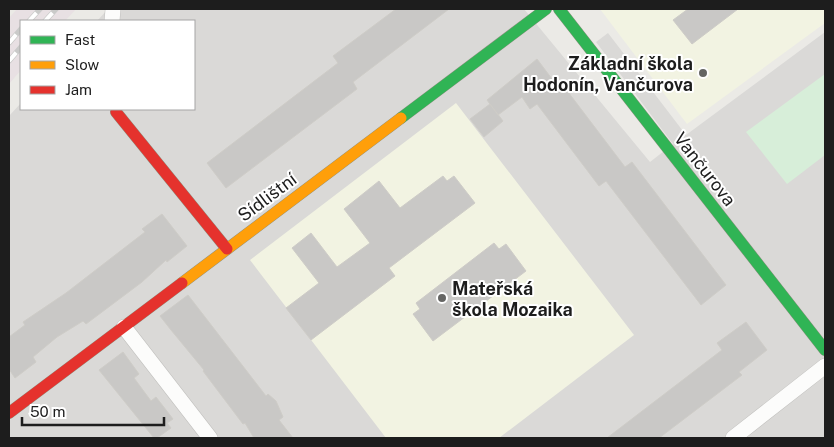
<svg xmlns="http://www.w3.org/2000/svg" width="834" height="447" font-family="'Public Sans',sans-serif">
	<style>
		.residential { fill: #dad9d7 }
		.industrial { fill: #e8e0e3 }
		.education { fill: #f2f3e2 }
		.park { fill: #d7eed9 }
		.building { fill: #c9c8c6; stroke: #ceccc7 }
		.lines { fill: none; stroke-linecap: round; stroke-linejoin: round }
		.street-casing { stroke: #c1c0be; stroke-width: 16 }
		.fast-casing { stroke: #8f9280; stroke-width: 12 }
		.slow-casing { stroke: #8f9280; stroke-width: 12 }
		.jam-casing { stroke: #8f9280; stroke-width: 12 }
		.street { stroke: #fcfcfb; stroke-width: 15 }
		.fast { stroke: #30b455; stroke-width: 11 }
		.slow { stroke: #ff9f0a; stroke-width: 11 }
		.jam { stroke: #e5322d; stroke-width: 11 }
		.rail-casing { stroke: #cacac9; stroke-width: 5.5 }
		.rail { stroke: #fff; stroke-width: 4; stroke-dasharray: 11; stroke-linecap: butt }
		.poi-dot { fill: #656563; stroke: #fff; stroke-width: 2 }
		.labels { text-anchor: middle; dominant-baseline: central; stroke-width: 4; stroke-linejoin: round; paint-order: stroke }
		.poi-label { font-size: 18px; font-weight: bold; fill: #1d1d1d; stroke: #fff; text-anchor: end }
		.street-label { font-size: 18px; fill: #1d1d1d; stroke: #fff }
	</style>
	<rect width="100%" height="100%" fill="#ebeae6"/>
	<path class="residential" d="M108,9H524L650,162L673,144L596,42L608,33L686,135L825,32V438H9V116L21,103V109H194V21H97Z"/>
	<path class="industrial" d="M17,9H76L65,21H21V70L9,84V18Z"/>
	<path class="education" d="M600,9H825V23L687,124Z
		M456,103L634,335L499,438H386L250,260Z"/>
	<path class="park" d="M825,74V155L787,184L746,132Z"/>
	<path class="building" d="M396,9H449L353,82L357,89L226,188L207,163L338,63L333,56Z
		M688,9H738L692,44L673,20Z
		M537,59L558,87L562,84L625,167L632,162L726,285L701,305L606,181L599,186L537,104L530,109L522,97L498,115L487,100Z
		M490,104L503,121L484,137L470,119Z
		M443,176L447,181L454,176L475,203L389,268L395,276L311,340L286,308L319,283L292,248L311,233L337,267L370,243L344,209L379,181L400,208Z
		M162,214L187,246L167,262L166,260L142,282L86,324L83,321L57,337L33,357L36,362L15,378L9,369V337L25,325L23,322L66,293L145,232L142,229Z
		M494,243L499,249L506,244L526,271L433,341L413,314L420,309L416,303Z
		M188,295L266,396L268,394L276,401L283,417L279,420L293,438H254L245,423L243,424L203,371L204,370L171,330L160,316Z
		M746,322L767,350L739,372L742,375L659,438H607L722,350L717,343Z
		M123,352L139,374L134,378L151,401L156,397L173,419L167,423L171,428L157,438H154L99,370Z"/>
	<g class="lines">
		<defs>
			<path id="street" d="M112,21L113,9
				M124,327L210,438
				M733,438L825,366"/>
			<path id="fast" d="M559,9L825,350
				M401,118L546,9"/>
			<path id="slow" d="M182,283L401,118"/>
			<path id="jam" d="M116,112L227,249
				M9,413L182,283"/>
		</defs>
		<use href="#street" class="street-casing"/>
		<use href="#fast" class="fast-casing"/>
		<use href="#slow" class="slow-casing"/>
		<use href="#jam" class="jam-casing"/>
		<use href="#street" class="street"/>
		<use href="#fast" class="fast"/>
		<use href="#slow" class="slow"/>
		<use href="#jam" class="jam"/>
		<defs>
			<path id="rail" d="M29,21L40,9
				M45,21L56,9
				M9,43L21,29
				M9,61L21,47"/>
		</defs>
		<use href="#rail" class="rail-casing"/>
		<use href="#rail" class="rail"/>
	</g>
	<g class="poi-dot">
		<circle cx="703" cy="73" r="5"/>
		<circle cx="442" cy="298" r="5"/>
	</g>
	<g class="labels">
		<g class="poi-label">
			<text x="693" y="63">Základní škola<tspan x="693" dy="21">Hodonín, Vančurova</tspan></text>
			<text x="452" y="288" text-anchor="start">Mateřská<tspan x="452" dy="21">škola Mozaika</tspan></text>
		</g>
		<g class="street-label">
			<text transform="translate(705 169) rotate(52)">Vančurova</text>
			<text transform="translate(267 197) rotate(-37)">Sídlištní</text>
		</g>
	</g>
	<rect width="834" height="447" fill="none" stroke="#1d1d1d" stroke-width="20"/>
	<rect x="20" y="20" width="175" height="90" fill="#ffffff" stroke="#a5a5a5"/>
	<rect x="30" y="36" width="25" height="8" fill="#30b455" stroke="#a5a5a5"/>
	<text x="65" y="45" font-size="15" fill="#1d1d1d">Fast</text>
	<rect x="30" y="61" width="25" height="8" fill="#ff9f0a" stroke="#a5a5a5"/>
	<text x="65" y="70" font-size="15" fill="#1d1d1d">Slow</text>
	<rect x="30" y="86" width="25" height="8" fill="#e5322d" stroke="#a5a5a5"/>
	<text x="65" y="95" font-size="15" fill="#1d1d1d">Jam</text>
	<path d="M22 417v8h142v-8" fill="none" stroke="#1d1d1d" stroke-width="2.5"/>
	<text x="30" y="417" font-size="15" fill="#1d1d1d" stroke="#ffffff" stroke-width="4" paint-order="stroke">50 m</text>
</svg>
